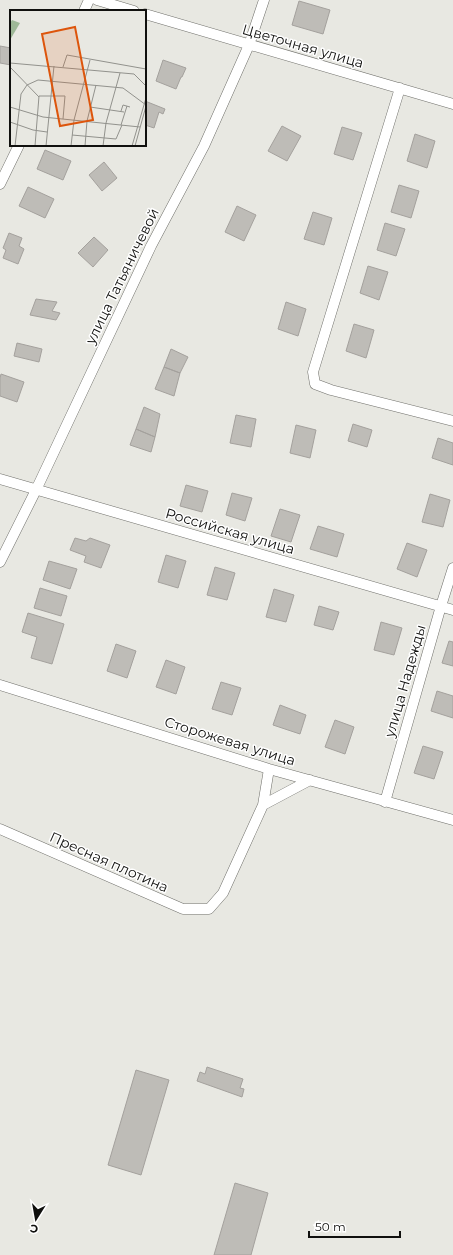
<svg xmlns="http://www.w3.org/2000/svg" width="453" height="1255" font-family="Montserrat,sans-serif">
	<style>
		.building { fill: #bebcb7; stroke: #a4a19d }
		.lines { fill: none; stroke-linecap: round; stroke-linejoin: round }
		.street-casing { stroke: #71716c; stroke-width: 11 }
		.street { stroke: #fff; stroke-width: 10 }
		.labels { text-anchor: middle; dominant-baseline: central; stroke-width: 3; stroke-linejoin: round; paint-order: stroke }
		.street-label { font-size: 14px; fill: #10100e; stroke: #fff }
		.inset-road { fill: none; stroke: #92928d; stroke-width: 1 }
		.view { fill: #dd550c; fill-opacity: 0.15; stroke: #dd550c; stroke-width: 2 }
		.inset-edge { fill: none; stroke: #10100e; stroke-width: 2 }
	</style>
	<rect width="100%" height="100%" fill="#e8e8e2"/>
	<path class="building" d="M299,1L330,10L323,34L292,25Z
		M0,46L11,48V65L0,63Z
		M163,60L186,68L182,77H181L176,89L156,81Z
		M145,101L165,109L163,114L159,112L154,128L145,125Z
		M282,126L301,136L287,161L268,151Z
		M342,127L362,133L353,160L334,154Z
		M415,134L435,141L427,168L407,161Z
		M45,150L71,161L63,180L37,169Z
		M104,162L117,178L102,191L89,175Z
		M399,185L419,191L411,218L391,212Z
		M28,187L54,199L45,218L19,206Z
		M237,206L256,215L244,241L225,232Z
		M313,212L332,218L324,245L304,239Z
		M385,223L405,229L396,256L377,250Z
		M9,233L22,238L19,246L24,249L18,264L3,258L6,250L3,248Z
		M94,237L108,250L93,267L78,253Z
		M368,266L388,272L379,300L360,293Z
		M36,299L57,302L52,311L60,313L56,320L30,315Z
		M286,302L306,309L298,336L278,329Z
		M354,324L374,330L366,358L346,351Z
		M17,343L42,349L39,362L14,356Z
		M171,349L188,357L180,373L164,367Z
		M164,367L180,373L174,396L155,389Z
		M1,374L24,382L17,402L0,396V378Z
		M144,407L160,414L155,437L136,429Z
		M236,415L256,419L251,447L230,443Z
		M353,424L372,430L367,447L348,441Z
		M296,425L316,430L310,458L290,453Z
		M136,429L155,437L151,452L130,445Z
		M438,438L453,443V465L432,458Z
		M186,485L208,491L202,512L180,506Z
		M232,493L252,498L245,521L226,515Z
		M430,494L450,500L443,527L422,522Z
		M280,509L300,515L291,542L271,536Z
		M318,526L344,534L337,557L310,549Z
		M75,538L86,541L90,538L110,545L101,568L84,562L86,556L70,550Z
		M407,543L427,550L417,577L397,569Z
		M166,555L186,561L178,588L158,582Z
		M49,561L77,569L70,589L43,580Z
		M215,567L235,573L227,600L207,595Z
		M40,588L67,596L61,616L34,608Z
		M274,589L294,595L286,622L266,617Z
		M319,606L339,612L333,630L314,625Z
		M28,613L64,624L52,664L31,658L37,637L22,632Z
		M381,622L402,628L394,655L374,650Z
		M449,641L453,642V666L442,663Z
		M116,644L136,651L127,678L107,671Z
		M166,660L185,667L176,694L156,687Z
		M221,682L241,688L232,715L212,709Z
		M437,691L453,696V718L431,711Z
		M280,705L306,715L300,734L273,725Z
		M335,720L354,727L345,754L325,747Z
		M423,746L443,752L434,779L414,773Z
		M207,1067L243,1079L240,1088L244,1089L242,1097L197,1081L200,1072L205,1074Z
		M136,1070L169,1080L141,1175L108,1165Z
		M235,1183L268,1193L251,1255H214Z"/>
	<g class="lines">
		<defs>
			<path id="street" d="M97,0L134,11
				M84,11L89,0
				M145,14L453,104
				M400,88L313,372L315,384L331,390L453,421
				M0,184L19,145
				M0,479L453,610
				M0,562L36,490L151,246L204,146L249,45L264,0
				M0,685L269,769L453,820
				M385,802L441,606L453,568
				M263,805L310,780
				M0,829L183,909H209L223,893L263,805L269,769"/>
		</defs>
		<use href="#street" class="street-casing"/>
		<use href="#street" class="street"/>
	</g>
	<g class="labels">
		<g class="street-label">
			<text transform="translate(303 46) rotate(16)">Цветочная улица</text>
			<text transform="translate(122 276) rotate(-64)">улица Татьяничевой</text>
			<text transform="translate(230 531) rotate(16)">Российская улица</text>
			<text transform="translate(405 681) rotate(-74)">улица Надежды</text>
			<text transform="translate(230 741) rotate(17)">Сторожевая улица</text>
			<text transform="translate(109 862) rotate(24)">Пресная плотина</text>
		</g>
	</g>
	<g transform="translate(10 10)">
		<rect width="136" height="136" fill="#e8e8e2"/>
		<path d="M2,10L10,13L0,30V13Z" fill="#9eb897"/>
		<path class="inset-road" d="M0,53L124,64L136,76M53,57L57,45L136,59M1,58L29,87M0,97L33,107L130,117M80,97L114,102M111,101L113,95L120,97M0,112L23,120L37,122M111,115L117,96M62,125L106,129L112,115M5,136L11,84L17,75L28,70L113,78L136,95M25,136L29,86H55L53,109M36,136L44,56M61,136L64,110L80,50M75,136L77,111L86,75M93,136L96,113L110,63M122,136L136,88M125,136L136,96"/>
		<path class="view" d="M65,17L83,110L50,116L32,24Z"/>
		<rect width="136" height="136" class="inset-edge"/>
	</g>
	<g transform="translate(36 1219) rotate(191)" stroke="#ffffff" stroke-width="3" paint-order="stroke">
	<path d="M0-3L7 15L0 10L-7 15Z" fill="#10100e"/>
	<text y="-6" font-size="11" font-weight="bold" text-anchor="middle" fill="#10100e">С</text>
	</g>
	<path d="M309 1231v6h91v-6" fill="none" stroke="#10100e" stroke-width="2"/>
	<text x="315" y="1231" font-size="12" fill="#10100e" stroke="#ffffff" stroke-width="3" paint-order="stroke">50 m</text>
</svg>
